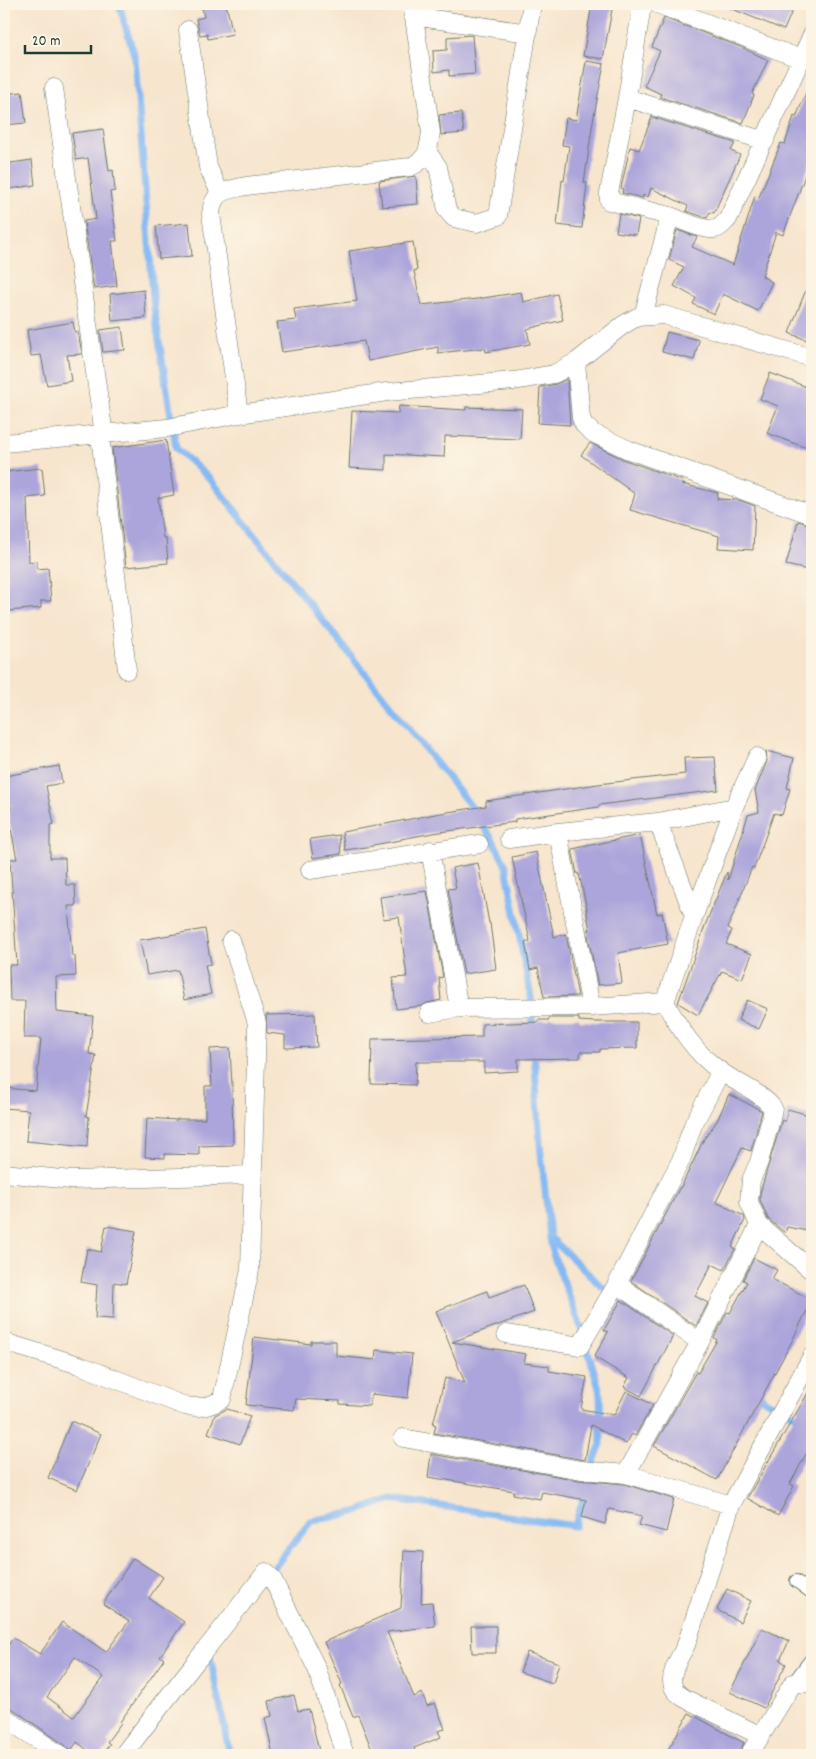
<svg xmlns="http://www.w3.org/2000/svg" width="816" height="1759" font-family="Dekko,sans-serif">
	<style>
		.lines { fill: none; stroke-linecap: round; stroke-linejoin: round }
		.stream { stroke: #86baf4; stroke-width: 7 }
		.building { fill: #aca5db; fill-rule: evenodd }
		.pedestrian-casing { stroke: #6b786a; stroke-width: 14 }
		.minor-casing { stroke: #6b786a; stroke-width: 19 }
		.pedestrian { stroke: #fff; stroke-width: 12 }
		.minor { stroke: #fff; stroke-width: 18 }
	</style>
	<rect width="100%" height="100%" fill="#fcf5e5"/>
	<filter id="ink" filterUnits="userSpaceOnUse"><feTurbulence type="fractalNoise" baseFrequency=".02" numOctaves="2"/><feDisplacementMap in="SourceGraphic" scale="10" xChannelSelector="R" yChannelSelector="G"/><feConvolveMatrix kernelMatrix="1 2 1 2 8 2 1 2 1" color-interpolation-filters="sRGB"/></filter>
	<filter id="wash" filterUnits="userSpaceOnUse"><feTurbulence type="fractalNoise" baseFrequency=".0096" numOctaves="4" result="noise"/><feDisplacementMap in="SourceGraphic" scale="20" xChannelSelector="R" yChannelSelector="G"/><feGaussianBlur stdDeviation="1.12" result="paint"/><feColorMatrix in="noise" values="0 0 0 0 0 0 0 0 0 0 0 0 0 0 0 0 0 1.4 0 .05"/><feComposite in="paint" operator="in"/></filter>
	<g filter="url(#wash)">
		<rect width="100%" height="100%" fill="#f7e5cd"/>
		<g class="lines">
			<path class="stream" d="M119,4L135,58L154,308L176,448L210,479L473,809L494,842L506,866L531,997L533,1032
				M534,1050L540,1144L550,1237L601,1286L654,1320
				M550,1238L553,1254L581,1327L600,1392L601,1444L591,1469
				M754,1391L765,1400L812,1425
				M268,1575L311,1521L355,1512L392,1499L575,1526L585,1492
				M209,1651L230,1755"/>
		</g>
		<g id="blocks">
			<path class="building" d="M226,4L233,34L208,39L207,34L200,35L196,19L204,17L202,8Z
				M592,4H613L603,59L583,56Z
				M720,4H795L784,30Z
				M664,18L741,47L768,60L752,94L754,95L743,123L660,97L661,94L644,86L660,51L652,47Z
				M472,35L475,74L449,76V70L434,72L433,51L447,50V37Z
				M586,61L604,64L593,121L584,183H587L582,228L557,225L562,180L564,181L569,146L562,145L566,118L576,120Z
				M812,79V157L783,235L776,232L762,276L772,282L758,311L723,294L714,314L693,304L696,298L674,286L684,267L669,260L677,230L697,237L692,247L733,265L755,196L759,197L781,143L785,144L794,116L796,117Z
				M22,92L26,123L4,125V94Z
				M461,113L464,133L441,135L439,115Z
				M652,117L735,143L731,151L740,155L714,213L710,212L707,218L686,211L688,206L651,188L648,197L643,195V198L622,193L623,189L621,188L630,147L639,150Z
				M103,129L109,171L113,170L115,191L110,192L117,241H112L117,286L94,289L84,221L96,219L88,158L76,160L72,133Z
				M32,160L35,185L4,190V164Z
				M416,176L418,204L382,207L379,181Z
				M619,214L639,219L636,235L616,232Z
				M189,223L192,256L159,259L156,226Z
				M413,242L417,270L414,271L421,305L477,299L521,292L523,302L557,294L563,320L527,329L530,344L486,352L485,348L438,353V347L368,361L364,341L282,352L277,322L296,320L294,309L357,301L349,251Z
				M811,277H812V342L789,333Z
				M144,290L146,318L112,321L110,294Z
				M73,322L75,332H78L82,354L67,355L71,381L47,385L41,355L31,356L27,330Z
				M122,327L125,350L103,352L100,330Z
				M667,332L699,340L694,360L662,352Z
				M770,373L812,389V450L767,433L778,406L760,399Z
				M567,379L570,425L538,423L540,387L556,384Z
				M399,406L466,410V407L522,409L520,439L445,436L444,457L386,454V470L349,468L352,411L398,413Z
				M166,440L174,495L158,498L163,538H166L168,563L126,567L112,448Z
				M590,443L625,460L683,481L682,484L718,493L717,499L739,500L755,506L753,550L718,548L719,536L630,510L635,494L581,455Z
				M42,468L45,496L27,498L29,562L37,561V569L48,568L51,601H41V608L8,611L4,564V472Z
				M798,521L812,525V571L786,565Z
				M766,751L794,758L787,788L790,789L782,815L774,813L754,868L752,867L728,928L732,930L726,944L752,954L742,979L722,971L698,1015L678,1003L706,923L727,872L728,880L748,815L759,812L755,790L767,761Z
				M715,757L718,790L599,805V807L515,819V822L433,833L401,839V840L373,845V846L345,850L342,832L376,826L435,814L486,806V801L598,784L685,774L684,758Z
				M59,766L62,783L46,786L54,824L50,825V858H65L66,885H75L76,906H68L72,956H75L76,976L56,977L57,1012L93,1016L89,1054L96,1055L86,1116L89,1117L87,1147L26,1141L29,1110L4,1108V1088L36,1091L41,1038H24L25,1001H10L9,965H17L10,859H17L7,809L11,808L5,776Z
				M339,835L341,854L313,858L310,839Z
				M640,835L657,914L662,913L668,944L618,953L622,983L598,985L587,930H590L586,909H587L579,874H577L572,849Z
				M536,852L554,937L566,934L578,996L544,997L538,968L530,970L525,942L530,941L512,857Z
				M478,863L489,923H490L496,969L464,974L448,889L456,888L452,868Z
				M427,891L443,977L439,978L441,1000L427,1003L422,1006L396,1009L393,978L407,977L399,917L383,919L380,897Z
				M205,929L211,964L205,965L211,994L184,1000L178,970L147,975L140,940Z
				M747,1000L768,1009L759,1029L738,1020Z
				M315,1014L317,1047L285,1048V1035L267,1033L266,1015Z
				M549,1018H579V1021L595,1022H637V1048L600,1049V1052H580V1058L518,1059V1071L484,1073V1062H416L415,1085L371,1084L372,1039L482,1037V1024L538,1022V1020H549Z
				M230,1048L232,1086L233,1145L199,1146V1155L165,1154V1158L145,1157L147,1118L177,1120V1119H205V1086H212L210,1049Z
				M729,1094L762,1111L751,1151L742,1148L716,1202L744,1216L745,1220L732,1247L735,1249L724,1270L712,1264L695,1296L708,1303L696,1326L631,1281L680,1187H681L704,1139L717,1121Z
				M788,1109L812,1116V1232L787,1227L785,1233L784,1232L768,1219L760,1200V1193L782,1120L785,1122Z
				M106,1226L136,1231L126,1284L114,1282L113,1319L95,1318L97,1285L81,1282L87,1249L101,1252Z
				M754,1258L777,1270L772,1279L812,1300L791,1343L717,1480L654,1446L696,1372L698,1373L717,1340L714,1338L727,1312L730,1313L747,1282L743,1280Z
				M524,1285L534,1312L452,1342L526,1354L524,1363L549,1366V1371L587,1377L581,1409L614,1415L626,1391L653,1405L635,1436L632,1434L626,1444L591,1425L585,1460L434,1433L436,1425L433,1424L445,1378L465,1383L436,1311L487,1291L489,1297Z
				M621,1300L673,1336L641,1396L624,1387L629,1378L594,1357L608,1332L604,1330Z
				M254,1337L311,1344V1341H336V1356L375,1360L376,1350L412,1354L408,1398L371,1394L370,1406L340,1404V1401L296,1399L294,1410L246,1405Z
				M812,1386V1443L790,1484L794,1486L778,1516L747,1498Z
				M227,1409L250,1416L240,1444L208,1433L215,1415Z
				M71,1421L101,1434L77,1490L48,1478Z
				M431,1454L579,1480L624,1484L674,1499L666,1532L639,1525L642,1516L609,1509L605,1524L582,1517L586,1500L542,1492L540,1499L513,1494L514,1491L428,1477Z
				M404,1551L423,1552L421,1603L432,1602L435,1626L387,1632L414,1697L422,1693L427,1706L435,1703L445,1729L438,1731L441,1737L414,1748L416,1755H374L358,1715L353,1717L340,1685L342,1684L324,1642L401,1608Z
				M133,1558L163,1577L149,1598L184,1622L160,1656L164,1659L120,1722L121,1723L107,1742L110,1744L101,1755H94L77,1742L70,1752L66,1746L4,1703V1641L9,1644L13,1638L40,1654L62,1622L106,1652L129,1621L103,1604ZM75,1657L103,1677L74,1717L47,1697Z
				M727,1589L751,1601L740,1622L717,1610Z
				M471,1626H496V1653H472Z
				M762,1628L789,1641L780,1660L786,1664L764,1708L730,1692Z
				M527,1652L559,1663L553,1683L520,1672Z
				M294,1695L298,1711L309,1709L320,1755H273L265,1718L272,1716L269,1701Z
				M689,1713L744,1743L738,1755H665Z"/>
		</g>
	</g>
	<g filter="url(#ink)">
		<use href="#blocks" fill-opacity="0" stroke="#6b786a" stroke-width="1"/>
		<g class="lines">
			<defs>
				<path id="pedestrian" d="M796,1581L812,1593
					M793,1683L812,1658"/>
				<path id="minor" d="M644,4L641,12L627,98L609,193V201L670,216
					M657,4L801,59
					M413,16L528,33
					M188,30L208,167L220,193
					M54,88L104,435
					M627,98L765,141
					M428,153L438,167L447,210L454,218L477,223L498,216L532,4
					M643,316L670,216C681,220 704,231 715,229C721,228 724,223 728,219L812,35
					M576,362L581,418L584,425L593,433L629,450L812,515
					M239,414L211,214C213,190 226,191 246,186L410,167C429,158 428,151 431,132L412,4
					M100,435L127,670
					M4,443L167,428L239,414L387,392L514,381L554,374L576,362L623,325L637,317L664,315L812,358
					M734,807L757,757
					M658,822L694,916
					M558,832L591,1007
					M509,839L558,832L658,822L734,807L694,916L665,1002C680,1029 695,1053 720,1071C738,1084 759,1091 773,1108L771,1119L759,1162L751,1180L749,1202L759,1225L812,1271
					M430,850L459,1008
					M310,870L479,844
					M429,1013L459,1008L591,1007L665,1002
					M4,1173L71,1180L253,1175
					M506,1334L580,1346L617,1284
					M4,1342L79,1365L185,1406C201,1408 208,1408 222,1399L250,1270L257,1023L231,940
					M700,1342L617,1284L681,1160L693,1125L721,1071
					M403,1438L581,1470L626,1474L731,1505
					M626,1474L700,1342L759,1225
					M4,1717L60,1755
					M761,1736L684,1698C681,1696 677,1693 675,1690C666,1677 680,1657 686,1645L731,1505L812,1356
					M123,1755C170,1693 219,1634 266,1572L273,1580L317,1669L345,1755
					M749,1755L793,1683H812"/>
			</defs>
			<use href="#pedestrian" class="pedestrian-casing"/>
			<use href="#minor" class="minor-casing"/>
			<use href="#pedestrian" class="pedestrian"/>
			<use href="#minor" class="minor"/>
		</g>
	</g>
	<rect width="816" height="1759" fill="none" stroke="#fcf5e5" stroke-width="20"/>
	<path d="M25 45v8h66v-8" fill="none" stroke="#1f3d34" stroke-width="2.5"/>
	<text x="32" y="45" font-size="15" fill="#1f3d34" stroke="#fcf5e5" stroke-width="4" paint-order="stroke">20 m</text>
</svg>
